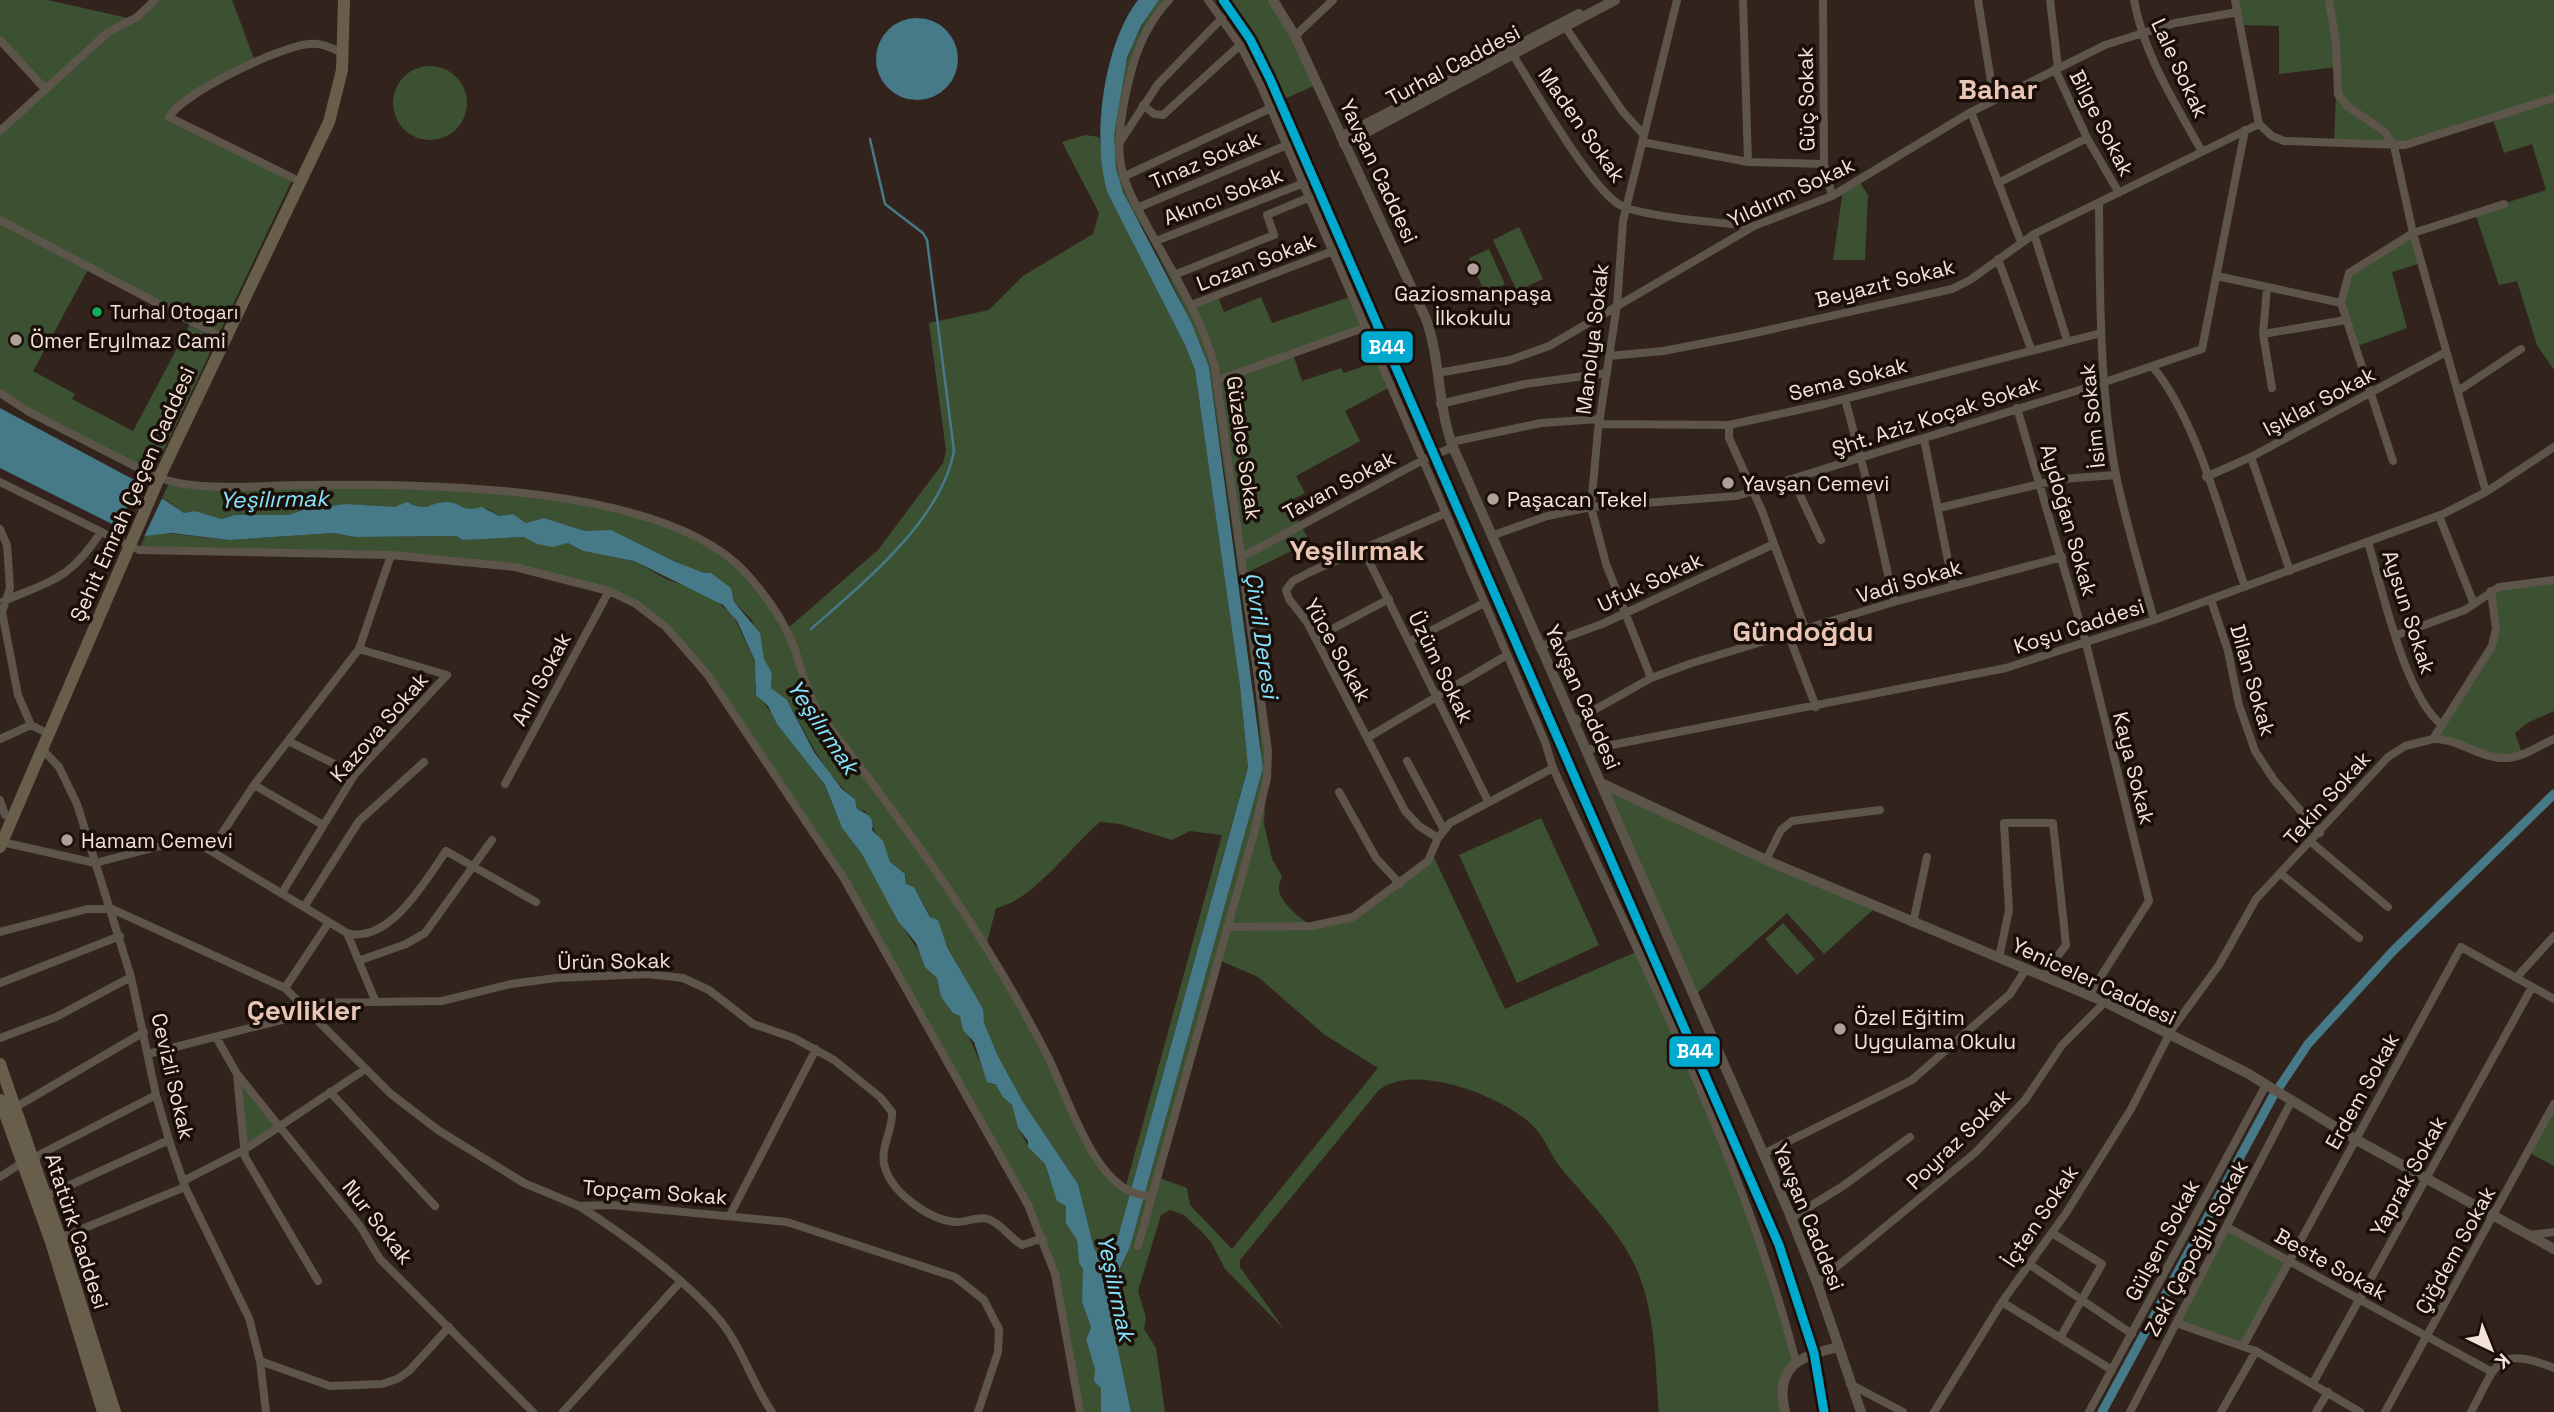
<svg xmlns="http://www.w3.org/2000/svg" width="2554" height="1412" font-family="'Space Grotesk',sans-serif">
	<style>
		.green { fill: #3c5132; fill-rule: evenodd }
		.water { fill: #467a88 }
		.pier { fill: #32241d }
		.lines { fill: none; stroke-linecap: round; stroke-linejoin: round }
		.stream { stroke: #467a88; stroke-width: 2.5 }
		.canal { stroke: #467a88; stroke-width: 9 }
		.minor { stroke: #5d554a; stroke-width: 8 }
		.tertiary { stroke: #5d554a; stroke-width: 10 }
		.trunk { stroke: #675e4c; stroke-width: 12 }
		.rail-1-casing { stroke: #1a0e09; stroke-width: 14 }
		.rail-1 { stroke: #00a9ce; stroke-width: 9 }
		.poi-dot { fill: #b0a097; stroke: #1a0e09; stroke-width: 2.5 }
		.bus-dot { fill: #0daf5c; stroke: #1a0e09; stroke-width: 2.5 }
		.labels { text-anchor: middle; dominant-baseline: central; stroke-width: 7; stroke-linejoin: round; paint-order: stroke }
		.bus-label { font-size: 19px; fill: #f4e2d9; stroke: #1a0e09; text-anchor: start }
		.street-label { font-size: 21px; fill: #f4e2d9; stroke: #1a0e09 }
		.poi-label { font-size: 21px; fill: #f4e2d9; stroke: #1a0e09; text-anchor: start }
		.water-label { font-size: 23px; font-style: italic; fill: #85e3fd; stroke: #1a0e09 }
		.district-label { font-size: 28px; font-weight: bold; fill: #e8c5b4; stroke: #1a0e09 }
		.line-badge { stroke: #1a0e09; stroke-width: 2.5 }
		.badge-label { font-size: 19px; text-anchor: middle; font-weight: bold; fill: #fff }
	</style>
	<rect width="100%" height="100%" fill="#32241d"/>
	<path class="green" d="M0,0H48L132,19L155,0H232L256,64L224,77L169,116L293,178L152,475L0,393V131L45,89L0,40ZM89,268L191,322L133,431L72,399L75,394L33,371Z
		M1159,0H1169L1137,51L1119,141L1123,177L1191,305L1217,295L1224,312L1261,297L1272,323L1353,296L1366,327L1293,354L1302,381L1341,368L1344,373L1381,360L1392,386L1345,411L1360,441L1296,476L1305,493L1288,502L1310,542L1244,574L1268,751L1264,824L1272,859L1282,876C1281,880 1279,884 1279,887C1277,901 1302,920 1312,926L1341,921L1433,855L1505,1009L1636,952L1738,1183L1796,1362L1788,1372L1785,1412H1659C1655,1365 1656,1315 1637,1270C1620,1231 1588,1201 1561,1168C1551,1156 1546,1140 1535,1128C1508,1098 1415,1061 1379,1090L1240,1260V1267L1284,1329L1225,1269L1211,1242L1201,1231L1184,1215L1170,1210L1161,1215L1138,1291L1146,1318L1144,1329L1156,1348L1165,1412H1131L1108,1301L1109,1291L1130,1247L1263,768L1255,684L1209,367C1192,324 1172,281 1150,240C1139,220 1125,201 1119,178C1104,121 1123,46 1159,0ZM1219,960L1258,977L1325,1035L1378,1068L1232,1249L1190,1205L1187,1188L1157,1177Z
		M1215,0H1273L1318,84L1275,103L1244,42Z
		M2235,0H2554V370L2537,345L2517,281L2499,285L2475,213L2546,190L2532,144L2504,153L2493,119L2405,145H2334L2337,67L2279,74V26L2240,25Z
		M393 103a37 37 0 1 1 74 0a37 37 0 1 1-74 0Z
		M1085,135L1099,137L1108,194L1185,345L1195,370L1240,686L1248,766L1116,1244L1111,1251L1099,1257L1094,1248L1078,1184L1023,1102L998,1056L963,975L914,887L906,884V876L890,862L865,811L857,809L855,799C827,777 810,743 794,712C789,703 778,695 771,688L772,673L764,660L760,639L751,619L734,602L731,588L612,531H585L544,518L526,523L513,514L499,516L486,508L466,510L441,502L422,508L411,504L395,508L346,504L305,509L289,515H234L222,519L195,511L184,513L162,497L170,482L439,485L619,510L673,526L735,562L787,629L878,550L943,463L946,451L929,323L989,310L1023,276L1093,234L1099,213L1062,142ZM1100,822L1120,824L1172,840L1190,831L1222,835L1125,1189L1094,1152L986,946L996,908C1033,901 1071,846 1100,822Z
		M1859,181L1868,195L1865,260H1833L1843,190Z
		M1519,227L1543,279L1517,291L1493,240Z
		M2413,233L2421,263L2392,272L2407,328L2355,347L2341,303L2349,273Z
		M1489,249L1505,284L1485,293L1469,258Z
		M165,533L229,540L334,533L355,537L457,536L463,540L524,537L553,546L568,543L583,551L634,561L666,579L709,595L733,615L757,666L755,691L825,786L842,828L862,854L904,929L937,978L941,997L960,1016L989,1083L999,1087L1012,1105L1018,1128L1030,1149L1045,1164L1050,1181L1066,1206V1220L1077,1240L1079,1263L1084,1269L1082,1302L1091,1327L1086,1340L1101,1388V1412H1080L1065,1317L1043,1238L843,877L698,662L636,604L533,570L391,555L139,550L145,536Z
		M2554,580V711L2529,722L2515,733L2522,753L2507,758L2437,739L2495,637L2491,591Z
		M1601,783L1876,907L1824,954L1787,913L1694,996Z
		M1541,818L1599,945L1517,983L1459,855Z
		M1783,923L1815,959L1797,975L1765,939Z
		M237,1074L278,1126L244,1150Z
		M2554,1104V1166L2528,1152Z
		M2227,1227L2289,1261L2243,1346L2176,1323Z"/>
	<path class="water" d="M1138,0H1159L1141,26L1127,58L1114,135L1116,168L1123,192L1191,322L1209,367L1263,768L1130,1247L1109,1291L1108,1301L1131,1412H1101V1388L1094,1381L1095,1369L1086,1340L1091,1327L1082,1302L1083,1269L1079,1263L1077,1240L1066,1223V1206L1057,1201L1045,1164L1028,1147V1141L1018,1128L1012,1105L1003,1097L996,1085L987,1082L974,1042L963,1030L960,1016L953,1013L941,997L937,978L925,967L916,943L898,921L862,854L842,828L825,785L777,724L768,706L756,695L755,661L737,621L723,605L634,561L583,551L568,543L553,547L537,544L524,537L463,540L456,536L355,537L334,533L229,540L171,533L145,536L118,527L0,468V408L138,482L184,513L195,511L222,519L234,515H289L305,509L346,504L395,507L407,502C428,513 427,503 445,502C463,502 459,513 482,507L499,516L513,514L526,523L544,518L585,531L611,530L676,562L704,573H711L731,588L734,602L760,633L764,659L772,673L771,688L787,700L814,752L842,789L855,799L857,809C866,813 875,817 872,830L883,841L890,862L905,874L906,884L914,887L930,917L938,920L947,947L983,1009L984,1023L998,1056L1023,1102L1078,1184L1094,1248L1099,1257H1104L1116,1244L1248,767L1240,686L1195,370L1185,345L1108,194C1091,141 1103,45 1138,0Z
		M876 59a41 41 0 1 1 82 0a41 41 0 1 1-82 0Z"/>
	<path class="pier" d="M140,479L164,494L143,539L117,530Z"/>
	<g class="lines">
		<path class="stream" d="M811,629C862,584 941,521 954,451L927,240L923,233L885,204L870,139"/>
		<path class="canal" d="M2102,1412L2272,1098L2308,1044L2393,951L2554,794"/>
		<path class="minor" d="M1208,0L1240,45L1260,84L1545,742L1553,768C1641,962 1743,1155 1796,1362
			M1743,0L1748,162
			M1823,0L1824,164L1832,196
			M1978,0L1994,100
			M2050,0L2058,67
			M2134,0C2144,55 2174,101 2201,150
			M2235,0L2259,124L2272,136L2284,141L2405,145L2554,98
			M2329,0L2336,42L2338,94L2347,106L2384,131L2394,146L2413,233L2486,492
			M1566,28L1623,112L1644,135
			M1295,36L1333,0
			M0,40L45,89
			M1513,55C1533,87 1591,189 1620,205C1642,217 1724,223 1753,226
			M2055,69L2087,138L2119,193
			M1143,105L1154,114L1163,115L1240,45
			M1971,112L2021,242
			M0,131L107,33L137,17L155,0
			M1120,142L1158,84L1222,18
			M1642,142L1748,162L1824,164
			M1123,177L1271,108
			M293,178L169,117C184,92 281,46 309,44C320,43 327,46 336,50
			M1998,183L2087,138
			M2099,204C2100,294 2099,386 2116,475C2126,524 2141,572 2154,620
			M1137,208L1287,145
			M0,220L223,338
			M2034,234L2067,340
			M1156,241L1304,183
			M1998,259L2031,349
			M1174,275L1274,235L1267,215L1310,197
			M2217,276L2341,303
			M2267,287L2263,334L2272,388
			M1191,305L1333,251
			M2263,334L2346,320
			M1609,356L1663,351L1741,336L1952,289L1970,280L2034,234L2259,124
			M2152,366C2197,419 2222,521 2245,587
			M1438,373L1510,360L1549,346L1754,226L1832,196L1971,112L2105,45L2175,23L2238,12
			M1218,380L1366,327
			M2458,391L2521,349
			M0,393L29,412L152,475
			M1845,399L1871,497L1894,602
			M1440,404L1525,384L1607,373
			M2017,408L2086,643L2149,901L2089,995
			M1599,424L1729,425L1825,404L2101,333
			M1729,425V438L1762,511L1806,631
			M1924,439L1953,586
			M1451,442L1541,423L1600,419
			M2251,457L2290,571
			M2393,461L2341,303L2349,273L2413,233L2504,204
			M2206,477L2251,457L2446,352
			M159,478C205,493 259,485 307,485C422,484 661,483 745,572C765,594 784,620 794,647C802,669 806,691 818,712C903,822 985,932 1048,1057C1067,1095 1089,1168 1126,1189C1133,1194 1143,1195 1151,1197
			M1793,480L1821,540
			M0,482L122,542
			M1939,508L2061,479L2116,475
			M2439,516L2474,604
			M0,529L7,545L10,588L2,612L18,695L31,725L49,734
			M1491,536L1547,516L1591,507L1737,496L2105,382L2202,349L2245,130
			M2368,542C2382,588 2405,697 2442,725
			M129,545L139,550L391,555L515,567L609,591L636,604L666,627L707,674L843,877L1028,1205L1055,1274L1080,1412
			M1363,549L1488,801
			M1242,557L1423,460L1453,447
			M2211,600L2228,651L2239,705L2255,751L2274,780L2320,833
			M4,601C53,580 70,579 101,532
			M2397,635L2465,610L2499,587L2554,580
			M1789,636L1816,707
			M1315,638L1389,599
			M1409,642L1484,603
			M1539,647L1602,624L1774,544
			M1651,678L1606,564L1591,507L1598,430L1617,305L1623,221L1677,0
			M1573,722L1651,678L1692,663L1894,602L2062,557
			M1367,738L1507,655
			M0,739L31,725
			M2433,739C2459,738 2481,760 2508,758C2523,757 2540,745 2554,739
			M288,741L355,774
			M42,749L59,767L77,804L131,977L156,1095L169,1140L185,1187L249,1318L260,1361L266,1412
			M1586,750L2006,668L2154,620L2443,514L2486,492L2554,447
			M1407,761L1443,828
			M505,784L609,591
			M254,785L323,825
			M1339,792L1376,858L1400,884
			M0,800L5,815
			M1438,838L1419,826L1405,811L1307,622L1289,599L1286,590L1293,581L1310,572L1446,513
			M2,842L95,863L172,843L201,845L347,933L375,1000
			M2311,842L2388,907
			M211,850L254,785L359,649
			M1766,860L1781,830L1792,821L1880,810
			M2280,873L2359,938
			M282,893L355,774L447,675L359,649L391,555
			M304,907L359,821L424,762
			M1913,923L1927,857
			M1227,927L1312,926L1353,917L1428,861L1438,838L1450,823L1553,768
			M0,932L87,909H112L285,988L391,1094L438,1130L524,1183L579,1206L612,1205L787,1222L955,1277L984,1300L999,1329L998,1352L978,1412
			M347,933C389,945 426,880 446,851L536,902
			M1999,958L2009,910L2004,823H2053L2066,945L2043,976
			M361,960L406,944L425,933L492,840
			M2516,978L2554,936
			M0,983L120,936
			M285,988L329,922
			M301,1003L442,1001L511,984L556,978L648,974L683,978L709,990L753,1024L794,1038L834,1060L880,1097L892,1112C893,1130 881,1145 884,1164C890,1192 929,1220 956,1222C967,1222 978,1216 988,1219C1002,1224 1010,1238 1022,1245L1043,1238
			M216,1037L237,1074L360,1226L380,1259L533,1412
			M0,1038L56,1017L131,977
			M148,1054L309,1013
			M237,1074L245,1157L318,1281
			M330,1092L435,1206
			M16,1107L144,1032
			M1763,1154L1912,1080L2010,994L2026,969
			M33,1158L156,1095
			M0,1177L23,1162
			M183,1181L244,1150L364,1070
			M46,1196L169,1140
			M579,1206C622,1233 695,1286 725,1327C744,1353 753,1385 772,1412
			M730,1215L816,1049
			M1791,1218L1843,1186L1910,1137
			M2227,1227L2492,1372
			M2052,1233L2102,1264L2060,1338
			M2529,1235L2554,1232
			M60,1238L185,1187
			M1138,1246L1254,833L1267,778L1268,751L1215,367C1202,319 1175,276 1151,233C1139,210 1123,185 1120,159C1117,134 1123,105 1129,80C1136,50 1148,22 1169,0
			M2029,1264L2132,1334
			M1817,1283L1976,1152L2025,1100L2062,1045L2105,1002
			M2002,1302L2112,1370
			M2176,1323L2256,1351L2360,1412
			M2243,1346L2461,947L2554,999
			M260,1361L330,1386L382,1384L397,1379L409,1371L449,1327
			M2313,1383L2532,987
			M1850,1384L1903,1412
			M563,1412L681,1281
			M1934,1412L2002,1302L2066,1213L2131,1109L2172,1029L2219,965L2256,899L2388,757L2405,746L2433,739L2492,646L2496,629L2491,591
			M2089,1412L2266,1085
			M2130,1412L2292,1100
			M2221,1412L2256,1351
			M2316,1412L2328,1392
			M2385,1412L2554,1104
			M2471,1412C2497,1364 2496,1345 2554,1368"/>
		<path class="tertiary" d="M1273,0L1295,36L1426,319C1441,361 1437,405 1453,447L1788,1210L1817,1283L1861,1412
			M1341,137L1579,14
			M1344,144L1615,0
			M1601,783L1773,863L2105,1002L2247,1073L2355,1139L2554,1249
			M1785,1412C1774,1367 1799,1356 1838,1347"/>
		<path class="trunk" d="M0,847L159,478L329,122L342,70L344,0
			M0,1064L60,1238L115,1412
			M0,1100L51,1242L103,1412"/>
		<defs>
			<path id="rail-1" d="M1223,0L1250,39L1270,79L1779,1245L1814,1353L1824,1412"/>
		</defs>
		<use href="#rail-1" class="rail-1-casing"/>
		<use href="#rail-1" class="rail-1"/>
	</g>
	<g class="poi-dot">
		<circle cx="1473" cy="269" r="7"/>
		<circle cx="16" cy="340" r="7"/>
		<circle cx="1728" cy="483" r="7"/>
		<circle cx="1493" cy="499" r="7"/>
		<circle cx="67" cy="840" r="7"/>
		<circle cx="1840" cy="1029" r="7"/>
	</g>
	<circle class="bus-dot" cx="97" cy="312" r="6"/>
	<g class="labels">
		<g class="bus-label">
			<text x="110" y="312">Turhal Otogarı</text>
		</g>
		<g class="street-label">
			<text transform="translate(1453 65) rotate(-28)">Turhal Caddesi</text>
			<text transform="translate(2180 68) rotate(65)">Lale Sokak</text>
			<text transform="translate(1806 99) rotate(-91)">Güç Sokak</text>
			<text transform="translate(2102 123) rotate(63)">Bilge Sokak</text>
			<text transform="translate(1582 125) rotate(55)">Maden Sokak</text>
			<text transform="translate(1205 160) rotate(-23)">Tınaz Sokak</text>
			<text transform="translate(1379 171) rotate(65)">Yavşan Caddesi</text>
			<text transform="translate(1791 192) rotate(-25)">Yıldırım Sokak</text>
			<text transform="translate(1223 196) rotate(-21)">Akıncı Sokak</text>
			<text transform="translate(1256 262) rotate(-21)">Lozan Sokak</text>
			<text transform="translate(1885 283) rotate(-14)">Beyazıt Sokak</text>
			<text transform="translate(1592 339) rotate(-83)">Manolya Sokak</text>
			<text transform="translate(1848 379) rotate(-14)">Sema Sokak</text>
			<text transform="translate(2319 401) rotate(-28)">Işıklar Sokak</text>
			<text transform="translate(1936 416) rotate(-18)">Şht. Aziz Koçak Sokak</text>
			<text transform="translate(2092 416) rotate(-96)">İsim Sokak</text>
			<text transform="translate(1244 448) rotate(82)">Güzelce Sokak</text>
			<text transform="translate(1339 485) rotate(-28)">Tavan Sokak</text>
			<text transform="translate(132 494) rotate(-66)">Şehit Emrah Çeçen Caddesi</text>
			<text transform="translate(2069 520) rotate(74)">Aydoğan Sokak</text>
			<text transform="translate(1909 581) rotate(-16)">Vadi Sokak</text>
			<text transform="translate(1650 582) rotate(-25)">Ufuk Sokak</text>
			<text transform="translate(2409 612) rotate(72)">Aysun Sokak</text>
			<text transform="translate(2079 626) rotate(-18)">Koşu Caddesi</text>
			<text transform="translate(1338 650) rotate(61)">Yüce Sokak</text>
			<text transform="translate(1441 667) rotate(64)">Üzüm Sokak</text>
			<text transform="translate(541 679) rotate(-62)">Anıl Sokak</text>
			<text transform="translate(2253 680) rotate(74)">Dilan Sokak</text>
			<text transform="translate(1583 697) rotate(66)">Yavşan Caddesi</text>
			<text transform="translate(379 727) rotate(-49)">Kazova Sokak</text>
			<text transform="translate(2134 768) rotate(76)">Kaya Sokak</text>
			<text transform="translate(2327 798) rotate(-48)">Tekin Sokak</text>
			<text transform="translate(614 961) rotate(-1)">Ürün Sokak</text>
			<text transform="translate(2094 981) rotate(25)">Yeniceler Caddesi</text>
			<text transform="translate(173 1076) rotate(77)">Cevizli Sokak</text>
			<text transform="translate(2362 1091) rotate(-61)">Erdem Sokak</text>
			<text transform="translate(1958 1139) rotate(-44)">Poyraz Sokak</text>
			<text transform="translate(2408 1176) rotate(-61)">Yaprak Sokak</text>
			<text transform="translate(655 1192) rotate(4)">Topçam Sokak</text>
			<text transform="translate(2040 1216) rotate(-56)">İçten Sokak</text>
			<text transform="translate(1809 1217) rotate(68)">Yavşan Caddesi</text>
			<text transform="translate(378 1222) rotate(52)">Nur Sokak</text>
			<text transform="translate(77 1231) rotate(72)">Atatürk Caddesi</text>
			<text transform="translate(2162 1240) rotate(-62)">Gülşen Sokak</text>
			<text transform="translate(2196 1248) rotate(-62)">Zeki Çepoğlu Sokak</text>
			<text transform="translate(2455 1250) rotate(-61)">Çiğdem Sokak</text>
			<text transform="translate(2331 1264) rotate(29)">Beste Sokak</text>
		</g>
		<g class="poi-label">
			<text x="1473" y="293" text-anchor="middle">Gaziosmanpaşa<tspan x="1473" dy="24">İlkokulu</tspan></text>
			<text x="30" y="340">Ömer Eryılmaz Cami</text>
			<text x="1742" y="483">Yavşan Cemevi</text>
			<text x="1507" y="499">Paşacan Tekel</text>
			<text x="81" y="840">Hamam Cemevi</text>
			<text x="1854" y="1017">Özel Eğitim<tspan x="1854" dy="24">Uygulama Okulu</tspan></text>
		</g>
		<g class="water-label">
			<text transform="translate(274 499) rotate(-1)">Yeşilırmak</text>
			<text transform="translate(1262 635) rotate(82)">Çivril Deresi</text>
			<text transform="translate(823 727) rotate(56)">Yeşilırmak</text>
			<text transform="translate(1116 1288) rotate(78)">Yeşilırmak</text>
		</g>
		<g class="district-label">
			<text x="1998" y="89">Bahar</text>
			<text x="1357" y="550">Yeşilırmak</text>
			<text x="1803" y="631">Gündoğdu</text>
			<text x="304" y="1010">Çevlikler</text>
		</g>
	</g>
	<g class="line-badge">
		<rect x="1360" y="330" width="54" height="34" rx="7" fill="#00a9ce"/>
		<rect x="1668" y="1035" width="53" height="33" rx="7" fill="#00a9ce"/>
	</g>
	<g class="badge-label">
		<text x="1387" y="354">B44</text>
		<text x="1695" y="1058">B44</text>
	</g>
	<g transform="translate(2491 1349) rotate(137)" stroke="#1a0e09" stroke-width="5" paint-order="stroke">
	<path d="M0-5L12 26L0 18L-12 26Z" fill="#f4e2d9"/>
	<text y="-10" font-size="19" font-weight="bold" text-anchor="middle" fill="#f4e2d9">K</text>
	</g>
</svg>
